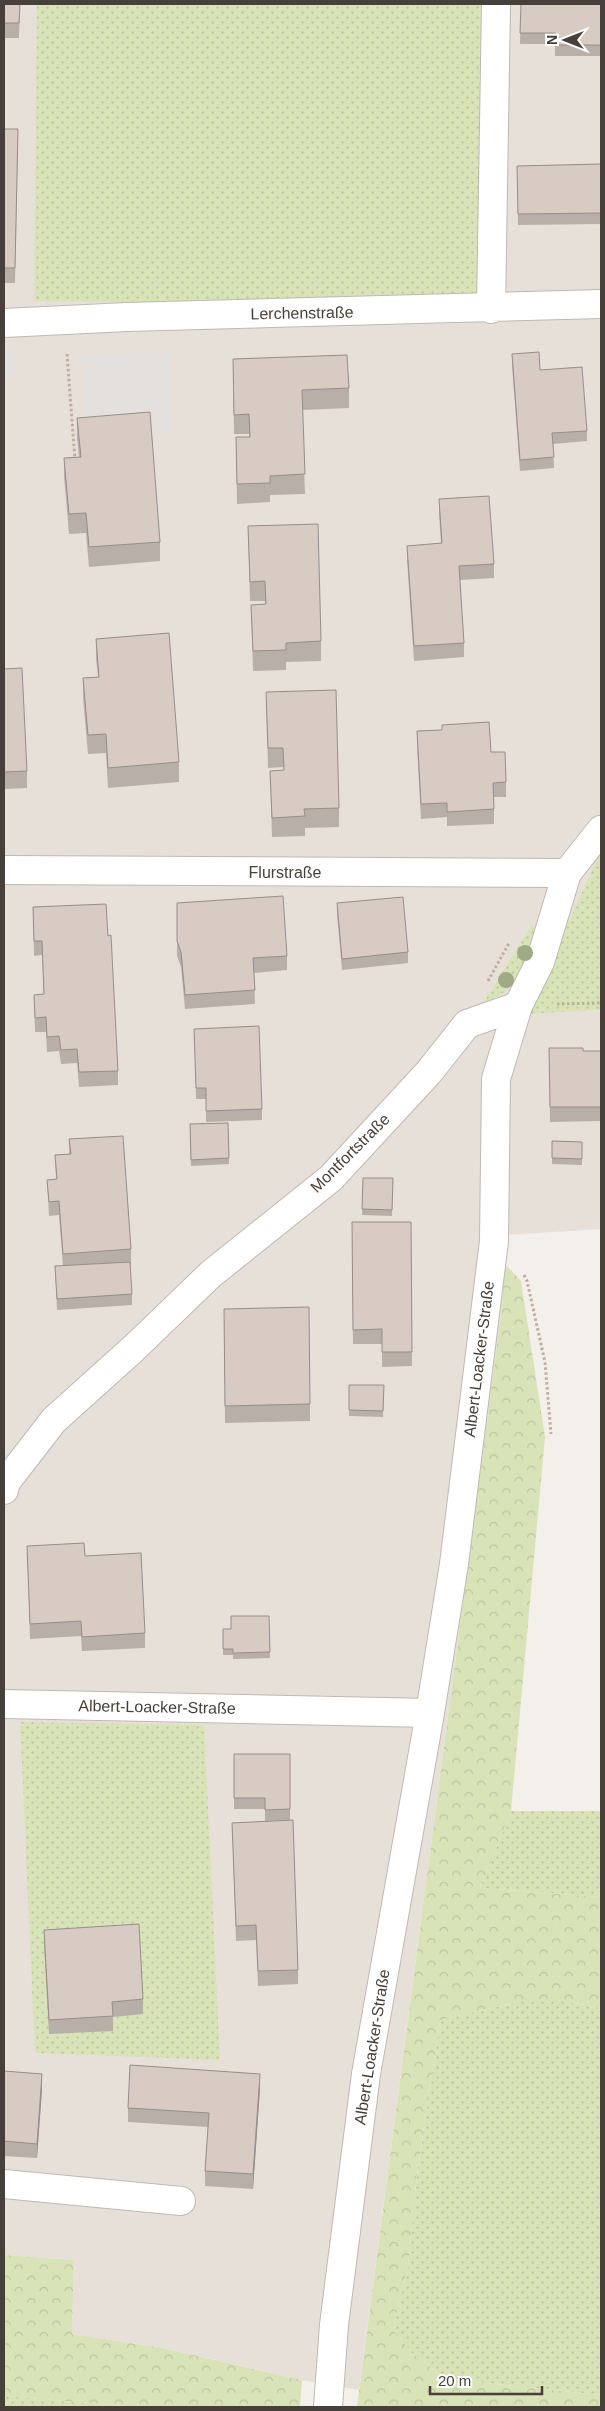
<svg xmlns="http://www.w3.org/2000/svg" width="605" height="2411" font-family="Helvetica,sans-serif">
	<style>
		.residential { fill: #e7e0d9 }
		.grass { fill: url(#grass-dots) }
		.forest { fill: url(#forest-crowns) }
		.parking { fill: #e3e0de }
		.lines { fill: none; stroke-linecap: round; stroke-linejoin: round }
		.minor-casing { stroke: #c1b8b1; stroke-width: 30 }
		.path { stroke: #beaea1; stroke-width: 3; stroke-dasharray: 2.5 2.5; stroke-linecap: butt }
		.minor { stroke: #fff; stroke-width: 28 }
		.tree { fill: #9eab85 }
		.wall { fill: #b9afa9 }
		.shaded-wall { fill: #968e89 }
		.building { fill: #d7cbc4; stroke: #968e89 }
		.labels { text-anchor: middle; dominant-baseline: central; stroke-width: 5; stroke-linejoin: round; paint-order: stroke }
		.street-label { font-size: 16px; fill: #473f39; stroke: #fff }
	</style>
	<defs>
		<pattern id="grass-dots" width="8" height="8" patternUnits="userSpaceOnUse" patternTransform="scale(1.25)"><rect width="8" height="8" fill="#d9e3b8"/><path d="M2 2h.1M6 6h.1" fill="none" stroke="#bcc49f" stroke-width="1.8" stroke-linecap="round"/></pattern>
		<pattern id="forest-crowns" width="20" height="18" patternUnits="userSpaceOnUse" patternTransform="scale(1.25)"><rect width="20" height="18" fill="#d9e3b8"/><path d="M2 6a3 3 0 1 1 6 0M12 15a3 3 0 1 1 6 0" fill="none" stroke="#bcc49f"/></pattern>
	</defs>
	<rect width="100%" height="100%" fill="#f3efea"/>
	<path class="residential" d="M4,4H601V852L528,1014L601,1010V1229L503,1235V1299L359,2390L302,2380L164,2348L72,2334L74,2260L4,2255Z"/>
	<path class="grass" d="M37,4H487L488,305L34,301Z
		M601,852V1010L527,1014L599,855Z
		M534,925C536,957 516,993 484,1002L531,926Z
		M20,1722L204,1725L220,2060L35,2053Z
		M511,1811H601V1897L480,1888Z
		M516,2002H570L601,2008V2395L446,2379L412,2353L393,2330L408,2266L417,2174L440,2020Z
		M4,2396L138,2407H4Z"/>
	<path class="forest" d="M503,1262L521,1281L545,1437L511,1811L480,1888L601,1897V2008L570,2002H516L440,2020L417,2174L408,2266L393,2330L412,2353L446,2379L601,2395V2407H357L503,1299Z
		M4,2255L74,2260L72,2334L163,2348L302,2380L300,2407H138L4,2396Z"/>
	<path class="parking" d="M170,352L172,433H84L81,354Z
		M4,353H14V379L4,380Z"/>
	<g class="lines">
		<defs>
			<path id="minor" d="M491,309L496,4
				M4,323L127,317L601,304
				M4,870L567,873
				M4,1490L6,1482L54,1420L133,1349L211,1274L331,1178L429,1072L467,1024L518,1006
				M4,1704L430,1713
				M4,2184L181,2201
				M328,2407L334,2325L366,2074L430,1713L454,1564L494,1241L496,1079L518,1006L540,962L567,873L601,830"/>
		</defs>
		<use href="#minor" class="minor-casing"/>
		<path class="path" d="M67,354L75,460
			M488,981L509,943
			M557,1004L601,1003
			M524,1275L527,1281L545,1362L551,1434"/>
		<use href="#minor" class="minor"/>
	</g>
	<g class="tree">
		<circle cx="525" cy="953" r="8"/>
		<circle cx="506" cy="980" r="8"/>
	</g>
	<path class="wall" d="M4,4H20L19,38H4Z
		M521,4H601V56H555V44H520Z
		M4,129L18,144L15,283H4Z
		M601,164V224L518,225L517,166Z
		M512,354L540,370L587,431V441L553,444L554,468L520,471L512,365Z
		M233,359L349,388V408L302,410L305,494L270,495V502L237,504L236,437H249V434H234Z
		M77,418L160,542V561L89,567L86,533L69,534L64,477V458L79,457L77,438Z
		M439,499L494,564V578L460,580L464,643V657L414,661L407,560V546L441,543L439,514Z
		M248,526L321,641V661L286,662V670L253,671L251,605L265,604V601H250Z
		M96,639L179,762V782L108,788L106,753L88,754L83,698V678L98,677L96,659Z
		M4,669L27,771V788L4,789Z
		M266,692L339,808V827L305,828V836L272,837L270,771L284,770L283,767L268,768Z
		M417,731L506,782V797H494V824L447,826V817L421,819L417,746Z
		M177,903L287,956V970L254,973L255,1004L185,1009L181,967L177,956Z
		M337,903L408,952V963L342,970L337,914Z
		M33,907L108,936L118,1071V1085L79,1087L77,1063L61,1064L59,1051L47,1052L46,1032H35L34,995L44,994L42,955L34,956Z
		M194,1029L262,1109V1120L206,1122V1099H196Z
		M549,1048L583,1051H601V1121L550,1122Z
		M228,1123L229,1164L191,1166L190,1124Z
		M69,1139L131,1249V1264H130L132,1294V1305L57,1310L55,1266H63L59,1215L49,1216L47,1180L56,1179L55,1155L69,1154Z
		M552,1141L582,1142V1165L552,1164Z
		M363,1178H393L392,1216L362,1215Z
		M352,1222H411L412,1366L382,1367V1344H353Z
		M224,1309L310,1404V1421L225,1423Z
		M349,1385H384L383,1417L349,1416Z
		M27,1546L85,1556L145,1633V1648L82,1651L81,1636L30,1639Z
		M269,1616L270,1658L233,1659V1655H223V1629H231Z
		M234,1754H290V1820L298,1970V1984L258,1986L256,1940L236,1941L232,1823L288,1820L265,1821V1809H234Z
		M44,1930L143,1999V2014L113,2017V2031L49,2034L44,1945Z
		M4,2071L42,2089L37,2158L4,2156Z
		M260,2089L253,2189L205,2186V2171L208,2127L128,2122V2108Z"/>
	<path class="shaded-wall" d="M42,2074V2089L37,2158V2144Z
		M260,2074V2089L253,2189V2174Z"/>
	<path class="building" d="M4,4H20L19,23H4Z
		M521,4H601V45H555V33H520Z
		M4,129H18L15,268H4Z
		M601,164V213L518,214L517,166Z
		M539,352L540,370L582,367L587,431L552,433L554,457L520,460L512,354Z
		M347,355L349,388L302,390L305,474L270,476V483L237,484L236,437H250L249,414L234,415L233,359Z
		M150,412L160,542L89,547L86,513L69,514L64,458L81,457L77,418Z
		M489,496L494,564L459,566L464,643L414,646L407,546L442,543L439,499Z
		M318,524L321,641L286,643V650L253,651L251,605L266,604L265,581L250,582L248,526Z
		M169,633L179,762L108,768L106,734L88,735L83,678L99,677L96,639Z
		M22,668L27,771L4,772V669Z
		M336,690L339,808L304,809L305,816L272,818L270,771L284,770L283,748H268L266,692Z
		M489,722L491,752H505L506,782L493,783L494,809L447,812V803L421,804L417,731L442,730V725Z
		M283,896L287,956L253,958L255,990L185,995L181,952L177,941V903Z
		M403,897L408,952L342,959L337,903Z
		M106,904L108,936L111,935L118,1071L79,1072L77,1049L61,1050L59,1036L47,1037L46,1017L35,1018L34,995L44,994L42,941H34L33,907Z
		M259,1026L262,1109L206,1111V1088H196L194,1029Z
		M549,1048H583V1051H601V1107H550Z
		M228,1123L229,1158L191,1160L190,1124Z
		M123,1136L131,1249L63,1254L59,1201L49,1202L47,1180L57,1179L55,1155L71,1154L69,1139Z
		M552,1141L582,1142V1159L552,1158Z
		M363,1178H393L392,1210L362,1209Z
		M352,1222H411L412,1352H382V1329L353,1330Z
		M130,1262L132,1294L57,1299L55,1266Z
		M309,1307L310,1404L225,1406L224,1309Z
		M349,1385H384L383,1411L349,1410Z
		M84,1543L85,1556L141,1553L145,1633L82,1637L81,1621L30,1624L27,1546Z
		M231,1616H269L270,1652L233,1653V1649H223V1629H231Z
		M234,1754H290V1809L265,1810V1798H234Z
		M293,1820L298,1970L258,1971L256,1925L236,1926L232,1823Z
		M139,1924L143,1999L112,2002L113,2016L49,2020L44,1930Z
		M130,2065L260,2074L253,2174L205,2171L209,2113L128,2108Z
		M4,2071L42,2074L37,2144L4,2141Z"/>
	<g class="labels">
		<g class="street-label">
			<text transform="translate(302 313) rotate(-1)">Lerchenstraße</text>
			<text x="285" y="872">Flurstraße</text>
			<text transform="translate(350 1153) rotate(-45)">Montfortstraße</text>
			<text transform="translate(479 1359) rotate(-83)">Albert-Loacker-Straße</text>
			<text transform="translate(157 1707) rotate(1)">Albert-Loacker-Straße</text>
			<text transform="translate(372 2047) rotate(-81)">Albert-Loacker-Straße</text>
		</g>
	</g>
	<rect width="605" height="2411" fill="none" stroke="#473f39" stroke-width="10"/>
	<g transform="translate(565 40) rotate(270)" stroke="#ffffff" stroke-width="4" paint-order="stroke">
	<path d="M0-4L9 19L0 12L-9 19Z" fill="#473f39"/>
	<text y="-8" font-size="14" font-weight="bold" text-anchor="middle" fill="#473f39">N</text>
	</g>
	<path d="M430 2386v8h112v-8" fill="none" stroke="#473f39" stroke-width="2.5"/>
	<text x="438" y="2386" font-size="15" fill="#473f39" stroke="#ffffff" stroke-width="4" paint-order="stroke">20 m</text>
</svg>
